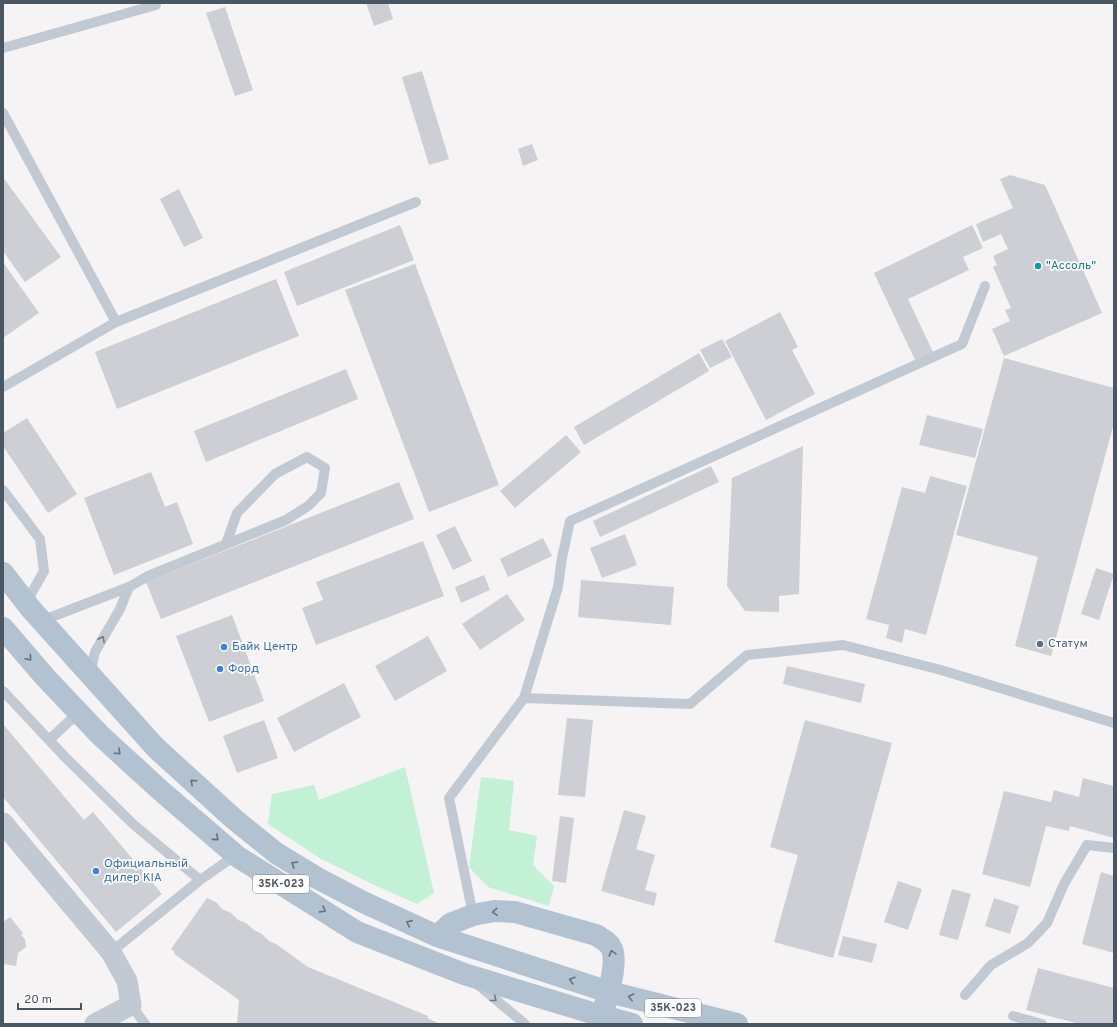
<svg xmlns="http://www.w3.org/2000/svg" width="1117" height="1027" font-family="Overpass,sans-serif">
	<style>
		.green { fill: #c3f1d5 }
		.building { fill: #cdcfd5 }
		.lines { fill: none; stroke-linecap: round; stroke-linejoin: round }
		.lane { stroke: #c1cad2; stroke-width: 10 }
		.street { stroke: #c1cad2; stroke-width: 21 }
		.primary { stroke: #b3c2d1; stroke-width: 22 }
		.oneway { stroke: #6e7983 }
		.oneway2 { stroke: #64717d }
		.culture-dot { fill: #0f9aa8; stroke: #fff; stroke-width: 1.5 }
		.service-dot { fill: #5c6f8a; stroke: #fff; stroke-width: 1.5 }
		.shop-dot { fill: #3f7fe0; stroke: #fff; stroke-width: 1.5 }
		.labels { text-anchor: middle; dominant-baseline: central; stroke-width: 3.5; stroke-linejoin: round; paint-order: stroke }
		.shield { fill: #fff; stroke: #808990; stroke-width: 1 }
		.shield-label { font-size: 11px; font-weight: bold; fill: #4a5661 }
		.culture-label { font-size: 12px; fill: #0d838f; stroke: #fff; text-anchor: start }
		.service-label { font-size: 12px; fill: #4e5e75; stroke: #fff; text-anchor: start }
		.shop-label { font-size: 12px; fill: #366cbe; stroke: #fff; text-anchor: start }
	</style>
	<rect width="100%" height="100%" fill="#f5f3f3"/>
	<path class="green" d="M405,767L434,893L417,904L372,884L321,859L268,824L272,794L314,785L319,800Z
		M481,777L514,781L509,830L537,836L533,865L554,886L549,906L488,887L469,867Z"/>
	<path class="building" d="M366,3H388L393,19L374,26Z
		M225,7L253,90L235,96L206,13Z
		M422,71L449,159L429,165L402,77Z
		M532,144L538,160L523,166L518,149Z
		M1010,175L1045,185L1102,313L1004,356L992,329L1010,321L1005,310L1011,308L993,267L997,265L993,256L1008,249L1001,234L983,242L976,224L1013,208L1000,179Z
		M3,177L61,257L25,282L3,251Z
		M179,189L203,238L184,247L160,199Z
		M400,225L414,260L297,306L284,272Z
		M972,225L983,248L963,257L969,270L908,299L933,352L915,360L874,273Z
		M3,262L39,313L3,338Z
		M415,264L499,485L429,512L345,290Z
		M276,279L299,336L117,409L95,352Z
		M780,312L798,347L792,350L815,394L766,420L725,341Z
		M722,339L732,357L710,368L700,350Z
		M699,353L709,371L584,445L574,427Z
		M1004,358L1114,388V423L1051,656L1015,646L1038,557L956,535Z
		M346,369L358,399L206,462L194,431Z
		M927,415L983,429L975,458L919,445Z
		M27,418L77,494L48,513L3,446V433Z
		M566,435L581,452L515,508L500,491Z
		M803,446L799,594L779,596V612L745,611L727,586L732,478Z
		M711,466L719,482L600,537L593,521Z
		M151,472L165,507L177,502L193,544L114,575L84,498Z
		M930,476L967,486L926,635L905,629L902,643L886,638L889,625L866,619L902,487L925,493Z
		M399,482L414,519L161,619L146,582Z
		M455,526L472,561L453,570L436,535Z
		M625,534L637,565L602,578L590,548Z
		M543,538L552,556L508,577L500,559Z
		M423,541L444,596L316,645L302,608L323,600L316,582Z
		M1096,568L1114,574L1099,620L1081,614Z
		M484,575L490,590L461,603L455,587Z
		M581,580L674,587L671,625L578,617Z
		M507,594L525,620L480,650L462,624Z
		M232,615L264,701L209,722L176,636Z
		M428,636L447,671L395,701L375,666Z
		M787,666L865,684L861,703L783,684Z
		M344,683L361,717L294,752L277,718Z
		M567,718L593,720L585,797L558,795Z
		M264,720L278,758L237,773L223,736Z
		M805,720L892,743L833,958L774,942L798,855L770,847Z
		M3,724L84,820L93,812L162,894L116,932L3,797Z
		M1083,778L1114,786V838L1070,826L1069,831L1046,826L1030,887L982,874L1004,791L1051,802L1054,790L1079,797Z
		M624,810L646,816L636,849L655,855L645,890L657,893L654,906L601,891Z
		M560,816L574,818L566,883L552,881Z
		M1101,872L1114,876V953L1082,944Z
		M898,881L922,889L908,930L884,922Z
		M952,889L971,894L958,940L939,935Z
		M207,898L216,902L222,909L231,913L238,920L246,923L254,930L262,934L269,941L276,944L308,967L428,1016L427,1018L438,1023V1024H237L239,1000L174,954L175,952L171,949Z
		M994,898L1019,906L1010,934L985,926Z
		M10,917L23,933L21,935L25,939L26,947L18,953L16,966L3,964V922Z
		M843,936L877,944L872,963L838,955Z
		M1038,968L1114,988V1024H1080L1026,1010Z"/>
	<g class="lines">
		<path class="lane" d="M3,48L156,5
			M3,113L116,322
			M3,387L116,322L416,202
			M3,490L40,539L44,571L26,603
			M41,621L129,587L148,576L286,520L308,506L321,493L325,468L307,457L275,474L237,513L226,544
			M90,674L95,652L120,609L129,587
			M3,691L65,757L133,824L200,880
			M524,698L690,704L747,655L843,645L941,670L1114,723
			M49,740L78,713
			M473,915L449,798L524,698L558,587L562,558L570,521L962,344L985,286
			M111,952L200,880L236,855
			M477,984L525,1024
			M965,995L991,965L1028,943L1047,923L1064,884L1087,845L1114,848
			M131,1005L145,1024
			M1013,1016L1042,1024"/>
		<path class="street" d="M3,823L111,952L127,981L131,1005L95,1024"/>
		<path class="primary" d="M3,573L31,609L156,748L234,819L276,853L317,878L363,902L437,936L609,992L737,1024
			M3,628L45,677L100,735L160,790L238,857L357,932L464,974L602,1016L632,1024
			M437,936L450,924L473,915L494,911L515,912L596,935C602,939 609,942 612,949C617,962 609,992 605,1005"/>
	</g>
	<defs><path id="oneway-chevron" d="M-2-3.5L2.5 0L-2 3.5" fill="none" stroke-width="1.6" stroke-linecap="round" stroke-linejoin="round"/></defs>
	<g class="oneway">
		<use href="#oneway-chevron" transform="translate(102 639) rotate(-61)"/>
		<use href="#oneway-chevron" transform="translate(494 999) rotate(39)"/>
	</g>
	<g class="oneway2">
		<use href="#oneway-chevron" transform="translate(29 658) rotate(49)"/>
		<use href="#oneway-chevron" transform="translate(118 752) rotate(42)"/>
		<use href="#oneway-chevron" transform="translate(193 782) rotate(-138)"/>
		<use href="#oneway-chevron" transform="translate(216 838) rotate(40)"/>
		<use href="#oneway-chevron" transform="translate(294 864) rotate(-148)"/>
		<use href="#oneway-chevron" transform="translate(323 910) rotate(32)"/>
		<use href="#oneway-chevron" transform="translate(495 912) rotate(177)"/>
		<use href="#oneway-chevron" transform="translate(409 923) rotate(-156)"/>
		<use href="#oneway-chevron" transform="translate(612 953) rotate(-106)"/>
		<use href="#oneway-chevron" transform="translate(572 980) rotate(-162)"/>
		<use href="#oneway-chevron" transform="translate(631 997) rotate(-166)"/>
	</g>
	<circle class="culture-dot" cx="1038" cy="266" r="4"/>
	<circle class="service-dot" cx="1040" cy="644" r="4"/>
	<g class="shop-dot">
		<circle cx="224" cy="647" r="4"/>
		<circle cx="220" cy="669" r="4"/>
		<circle cx="96" cy="871" r="4"/>
	</g>
	<g class="labels">
		<g class="shield">
			<rect x="253" y="875" width="56" height="18" rx="3"/>
			<rect x="645" y="999" width="56" height="18" rx="3"/>
		</g>
		<g class="shield-label">
			<text x="281" y="884">35К-023</text>
			<text x="673" y="1008">35К-023</text>
		</g>
		<g class="culture-label">
			<text x="1046" y="266">"Ассоль"</text>
		</g>
		<g class="service-label">
			<text x="1048" y="644">Статум</text>
		</g>
		<g class="shop-label">
			<text x="232" y="647">Байк Центр</text>
			<text x="228" y="669">Форд</text>
			<text x="104" y="864">Официальный<tspan x="104" dy="14">дилер KIA</tspan></text>
		</g>
	</g>
	<rect width="1117" height="1027" fill="none" stroke="#4a5661" stroke-width="8"/>
	<path d="M18 1003v6h63v-6" fill="none" stroke="#4a5661" stroke-width="2"/>
	<text x="24" y="1003" font-size="12" fill="#4a5661" stroke="#ffffff" stroke-width="3" paint-order="stroke">20 m</text>
</svg>
